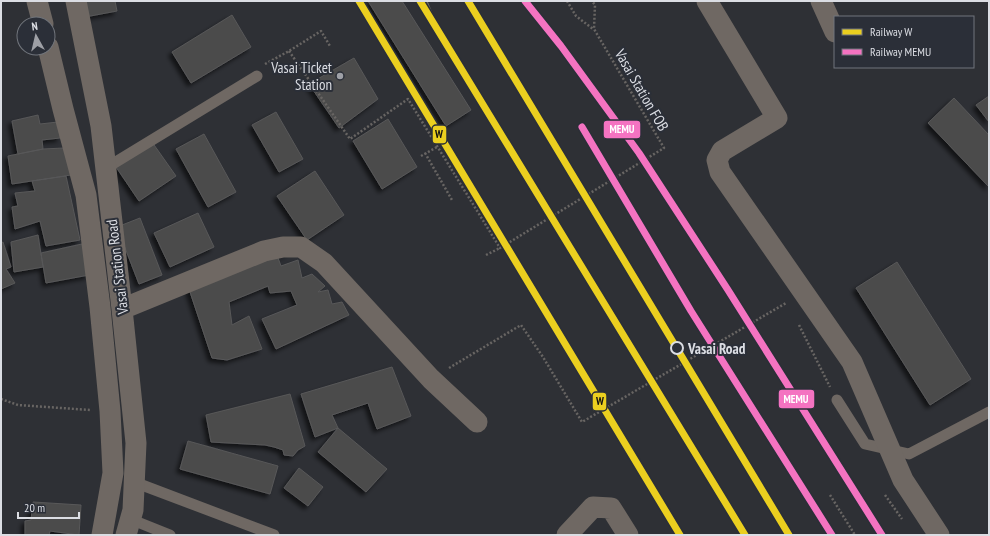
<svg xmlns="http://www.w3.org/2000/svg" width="990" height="536" font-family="'PT Sans Narrow',sans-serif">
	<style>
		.building { fill: #4b4b4b; stroke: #585859; filter: url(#shadow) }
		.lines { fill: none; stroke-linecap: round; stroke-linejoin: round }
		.path { stroke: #686563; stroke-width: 2.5; stroke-dasharray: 2 2; stroke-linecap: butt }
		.service { stroke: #6f6863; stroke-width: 11 }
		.minor { stroke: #6f6863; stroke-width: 21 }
		.rail { stroke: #6d6b6a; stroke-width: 3 }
		.rail-1-casing { stroke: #2b2f38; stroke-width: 10 }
		.rail-2-casing { stroke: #2b2f38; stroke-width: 10 }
		.rail-1 { stroke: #ebcf1f; stroke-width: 7 }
		.rail-2 { stroke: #f473c1; stroke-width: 7 }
		.poi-dot { fill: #9ea0a6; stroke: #2b2f38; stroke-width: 1.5 }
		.stop-dot { fill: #2b2f38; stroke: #dbdde3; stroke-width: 2 }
		.labels { text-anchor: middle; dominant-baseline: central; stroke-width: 4; stroke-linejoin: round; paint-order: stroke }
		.poi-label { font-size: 15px; fill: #dbdde3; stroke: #2b2f38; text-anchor: end }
		.street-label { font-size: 15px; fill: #dbdde3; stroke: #2b2f38 }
		.stop-label { font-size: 15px; font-weight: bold; fill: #dbdde3; stroke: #2b2f38; text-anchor: start }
		.line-badge { stroke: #2b2f38; stroke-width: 1.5 }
		.badge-label { font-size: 11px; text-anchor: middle; font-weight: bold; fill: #fff }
		.pale-badge-label { font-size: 11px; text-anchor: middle; font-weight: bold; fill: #111 }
	</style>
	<defs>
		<filter id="shadow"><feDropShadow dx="-3.5" dy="3.5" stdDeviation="2" flood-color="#0009"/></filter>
	</defs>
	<rect width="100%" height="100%" fill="#2e3035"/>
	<path class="building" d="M83,1H115L117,11L85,17Z
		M368,1H402L471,110L446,126Z
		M232,15L251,47L191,83L172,52Z
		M354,58L378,99L339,128L309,84Z
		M989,96V122L976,105Z
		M954,98L989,135V187L928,123Z
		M276,112L303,159L279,172L252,125Z
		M38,115L40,124L58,122L60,138L42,140L43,149L18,154L12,121Z
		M388,119L417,167L382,189L353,141Z
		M204,134L236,192L208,207L176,149Z
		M152,142L176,176L139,201L116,167Z
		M64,148L71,175L12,184L8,156L43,149Z
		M315,171L344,215L307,240L277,196Z
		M66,176L80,240L46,246L40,221L15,229L12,207L18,206L15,193L35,191L32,181Z
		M198,213L214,247L170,267L154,233Z
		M140,218L162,275L139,284L117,227Z
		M38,235L43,267L14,272L11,242Z
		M3,242L11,267L6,269L15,283L1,289V243Z
		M82,244L89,275L46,283L41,253Z
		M290,253L278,258L281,266L298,260L302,278L312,274L325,286L318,292L328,290L332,304L342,302L349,315L276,349L262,319L297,305L291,291L270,293L268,286L229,302L232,325L249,316L262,349L227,360L212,358L188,286Z
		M897,262L971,379L930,405L856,288Z
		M392,367L411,416L377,429L368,403L332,415L338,428L315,437L301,394Z
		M290,394L305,446L298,450L293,456L284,455L283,450L274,447L265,445L211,442L206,415Z
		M338,428L387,469L366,492L318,452Z
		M188,441L278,466L270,494L180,469Z
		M299,468L323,487L308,506L284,488Z
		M33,502L81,505L79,535L50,531L49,535H25V521L31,520Z"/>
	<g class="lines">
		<path class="path" d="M567,1L576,16L593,29
			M289,51L350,139L408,99L500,248L664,148L594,29L595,5L592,1
			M265,64L289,51L321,31L330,46
			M425,153L452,200
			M421,156L437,147
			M486,255L500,248
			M799,325L830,387
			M449,368L521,325L543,357L582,422L786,303
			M1,399L18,405L90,410
			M830,495L855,535
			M885,495L902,519"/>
		<path class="service" d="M106,168L257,76
			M837,400L865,444L909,454L989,412
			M134,482L274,535
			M130,519L170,535"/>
		<path class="minor" d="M37,1L43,24
			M76,1L101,126L122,309L136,443L133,510L126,535
			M707,1L777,118L722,151L717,160L720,172L852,362L903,480L939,535
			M821,1L835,32
			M48,47L63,109L86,195L100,307L110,411L113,473L102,535
			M122,309L264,251L283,247H301L324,263L431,379L477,422
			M567,535L593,507L611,508L628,535"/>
		<path class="rail" d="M426,1L440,35"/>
		<defs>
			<path id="rail-1" d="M359,1L680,535
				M420,1L745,535
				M468,1L789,535"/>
			<path id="rail-2" d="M525,1L561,46L639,153L728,290L882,535
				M582,127L691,311L832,535"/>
		</defs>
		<use href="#rail-1" class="rail-1-casing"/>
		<use href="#rail-2" class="rail-2-casing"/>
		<use href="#rail-1" class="rail-1"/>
		<use href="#rail-2" class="rail-2"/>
	</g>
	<circle class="poi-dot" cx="340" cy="76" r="4"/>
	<circle class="stop-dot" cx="677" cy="348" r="6"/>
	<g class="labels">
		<g class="poi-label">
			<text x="332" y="67">Vasai Ticket<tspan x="332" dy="17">Station</tspan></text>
		</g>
		<g class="street-label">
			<text transform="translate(642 90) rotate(60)">Vasai Station FOB</text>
			<text transform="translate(117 267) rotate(-97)">Vasai Station Road</text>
		</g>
		<g class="stop-label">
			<text x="688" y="348">Vasai Road</text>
		</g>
	</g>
	<g class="line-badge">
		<rect x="603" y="120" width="38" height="19" rx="4" fill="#f473c1"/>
		<rect x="432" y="125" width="15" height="19" rx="4" fill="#ebcf1f"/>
		<rect x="778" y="389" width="37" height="20" rx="4" fill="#f473c1"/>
		<rect x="592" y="392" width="15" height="19" rx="4" fill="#ebcf1f"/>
	</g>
	<g class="badge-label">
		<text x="622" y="133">MEMU</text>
		<text x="796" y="403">MEMU</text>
	</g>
	<g class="pale-badge-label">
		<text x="439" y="138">W</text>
		<text x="600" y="405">W</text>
	</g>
	<rect width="990" height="536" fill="none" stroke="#dbdde3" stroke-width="4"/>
	<rect x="834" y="16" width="140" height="52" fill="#2b2f38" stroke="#71757c"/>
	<rect x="842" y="29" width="20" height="6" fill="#ebcf1f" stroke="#71757c"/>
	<text x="870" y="36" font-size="12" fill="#dbdde3">Railway W</text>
	<rect x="842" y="49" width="20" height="6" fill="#f473c1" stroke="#71757c"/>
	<text x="870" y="56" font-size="12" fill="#dbdde3">Railway MEMU</text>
	<g transform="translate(36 36) rotate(352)"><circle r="19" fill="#2b2f38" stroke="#71757c"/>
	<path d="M0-3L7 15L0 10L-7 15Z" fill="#9ea0a6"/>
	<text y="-6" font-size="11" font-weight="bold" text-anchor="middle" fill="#dbdde3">N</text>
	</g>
	<path d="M18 512v6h61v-6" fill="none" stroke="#dbdde3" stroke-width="2"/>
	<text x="24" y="512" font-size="12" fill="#dbdde3" stroke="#2b2f38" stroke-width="3" paint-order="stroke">20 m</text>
</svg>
